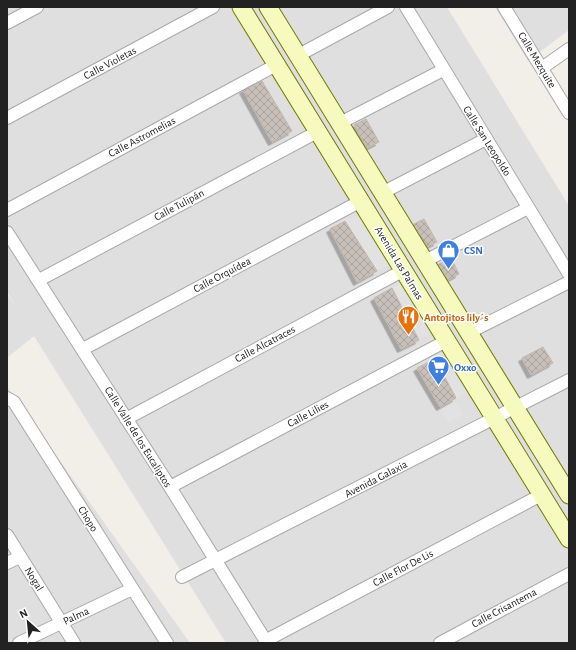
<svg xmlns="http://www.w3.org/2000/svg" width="576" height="650" font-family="'Alegreya Sans',sans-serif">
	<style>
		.residential { fill: #e0dfdf }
		.parking { fill: #e2e2e2 }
		.building { fill: url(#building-cross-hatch); stroke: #c4b6ab; filter: url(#shadow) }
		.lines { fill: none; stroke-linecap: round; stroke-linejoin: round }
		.street-casing { stroke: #a9a9a9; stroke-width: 14 }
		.secondary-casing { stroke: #707d05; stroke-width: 19 }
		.street { stroke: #fff; stroke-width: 12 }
		.secondary { stroke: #f7fabf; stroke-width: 17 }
		.labels { text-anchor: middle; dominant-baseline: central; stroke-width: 3; stroke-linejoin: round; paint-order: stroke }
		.street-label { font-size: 11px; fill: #222; stroke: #fff }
		.shop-label { font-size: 11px; font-weight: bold; fill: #366cbe; stroke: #fff; text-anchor: start }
		.food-label { font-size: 11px; font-weight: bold; fill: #c56008; stroke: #fff; text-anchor: start }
	</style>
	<defs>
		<pattern id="building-cross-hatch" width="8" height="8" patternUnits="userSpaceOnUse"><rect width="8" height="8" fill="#c7bfb8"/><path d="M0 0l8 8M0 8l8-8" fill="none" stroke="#aba49e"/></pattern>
		<filter id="shadow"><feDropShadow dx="-3.5" dy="3.5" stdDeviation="0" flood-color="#0004"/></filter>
	</defs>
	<rect width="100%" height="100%" fill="#f2efe9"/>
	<path class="residential" d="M7,7H447L569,206V643H226L34,336L7,358V294L16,307L7,292Z
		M495,7H569V30L528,61Z
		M7,388H8L190,643H7Z"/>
	<path class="parking" d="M359,214L390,265L377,271L345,221Z
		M402,283L433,332L419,340L392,288Z
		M458,369L470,391L456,398L444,376Z
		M454,399L463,415L449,423L440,407Z"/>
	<path class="building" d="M262,81L292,131L272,142L243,90Z
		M366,119L379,142L367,148L354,125Z
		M424,219L437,242L424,248L412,225Z
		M345,221L377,271L357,282L330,229Z
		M451,258L459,274L446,281L437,265Z
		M392,288L419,340L401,349L374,298Z
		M543,347L553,363L531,375L522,358Z
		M435,359L456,398L440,407L417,368Z"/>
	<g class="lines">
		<defs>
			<path id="street" d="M406,7L569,274
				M504,7L569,113
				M7,23L37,7
				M297,56L388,7
				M542,68L569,49
				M7,118L213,7
				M340,123L443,70
				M382,193L486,139
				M7,210L276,65
				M7,232L170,487L267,643
				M425,261L528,208
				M39,280L319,131
				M468,333L569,282
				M83,349L361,201
				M7,398L14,402L167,643
				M126,419L404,270
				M170,487L446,341
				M7,535L74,643
				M7,563L20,557
				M182,577L569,380
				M265,641L541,495
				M19,643L132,589
				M440,643L569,574"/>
			<path id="secondary" d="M241,7L569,539
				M268,7L569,495"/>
		</defs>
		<use href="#street" class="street-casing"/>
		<use href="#secondary" class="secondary-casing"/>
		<use href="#street" class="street"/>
		<use href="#secondary" class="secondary"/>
	</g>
	<defs>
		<symbol id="shop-pin" viewBox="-11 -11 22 30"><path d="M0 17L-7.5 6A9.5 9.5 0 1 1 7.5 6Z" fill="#3f7fe0" stroke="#fff"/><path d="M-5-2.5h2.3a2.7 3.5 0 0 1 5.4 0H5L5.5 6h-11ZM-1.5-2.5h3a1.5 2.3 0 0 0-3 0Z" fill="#fff"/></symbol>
		<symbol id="restaurant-pin" viewBox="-11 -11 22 30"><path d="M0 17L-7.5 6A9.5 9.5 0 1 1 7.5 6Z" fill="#e8710a" stroke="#fff"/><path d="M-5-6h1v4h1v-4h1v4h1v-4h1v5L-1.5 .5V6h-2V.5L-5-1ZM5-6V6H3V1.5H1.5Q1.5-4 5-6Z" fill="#fff"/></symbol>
		<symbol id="supermarket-pin" viewBox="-11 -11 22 30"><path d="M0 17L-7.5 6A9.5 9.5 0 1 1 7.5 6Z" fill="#3f7fe0" stroke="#fff"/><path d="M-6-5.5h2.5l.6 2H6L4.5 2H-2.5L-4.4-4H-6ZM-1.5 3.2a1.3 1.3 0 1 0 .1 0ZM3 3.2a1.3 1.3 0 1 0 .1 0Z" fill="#fff"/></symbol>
	</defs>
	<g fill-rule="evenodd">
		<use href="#shop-pin" x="436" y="238" width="25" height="34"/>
		<use href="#restaurant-pin" x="396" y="304" width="25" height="34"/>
		<use href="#supermarket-pin" x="426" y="354" width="25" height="34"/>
	</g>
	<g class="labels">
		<g class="street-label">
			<text transform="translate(537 60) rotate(59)">Calle Mezquite</text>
			<text transform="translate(110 63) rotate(-28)">Calle Violetas</text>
			<text transform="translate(142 137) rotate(-28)">Calle Astromelias</text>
			<text transform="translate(487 141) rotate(58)">Calle San Leopoldo</text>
			<text transform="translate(179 205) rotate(-28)">Calle Tulipán</text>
			<text transform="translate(399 263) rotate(59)">Avenida Las Palmas</text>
			<text transform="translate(222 275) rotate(-28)">Calle Orquídea</text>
			<text transform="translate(265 344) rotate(-28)">Calle Alcatraces</text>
			<text transform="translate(308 414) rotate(-28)">Calle Lilies</text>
			<text transform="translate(138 437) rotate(58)">Calle Valle de los Eucaliptos</text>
			<text transform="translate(376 479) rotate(-27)">Avenida Galaxia</text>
			<text transform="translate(88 519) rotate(58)">Chopo</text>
			<text transform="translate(403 568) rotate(-28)">Calle Flor De Lis</text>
			<text transform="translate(34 579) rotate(58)">Nogal</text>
			<text transform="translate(504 608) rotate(-28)">Calle Crisantema</text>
			<text transform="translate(76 616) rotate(-25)">Palma</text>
		</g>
		<g class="shop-label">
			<text x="464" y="250">CSN</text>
			<text x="454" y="367">Oxxo</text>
		</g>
		<g class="food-label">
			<text x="424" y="317">Antojitos lily´s</text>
		</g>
	</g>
	<rect width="576" height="650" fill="none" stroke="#222222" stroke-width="16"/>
	<g transform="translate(28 622) rotate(333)" stroke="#ffffff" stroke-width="3" paint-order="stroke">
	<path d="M0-3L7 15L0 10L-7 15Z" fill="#222222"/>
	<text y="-6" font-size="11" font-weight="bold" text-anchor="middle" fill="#222222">N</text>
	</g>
</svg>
